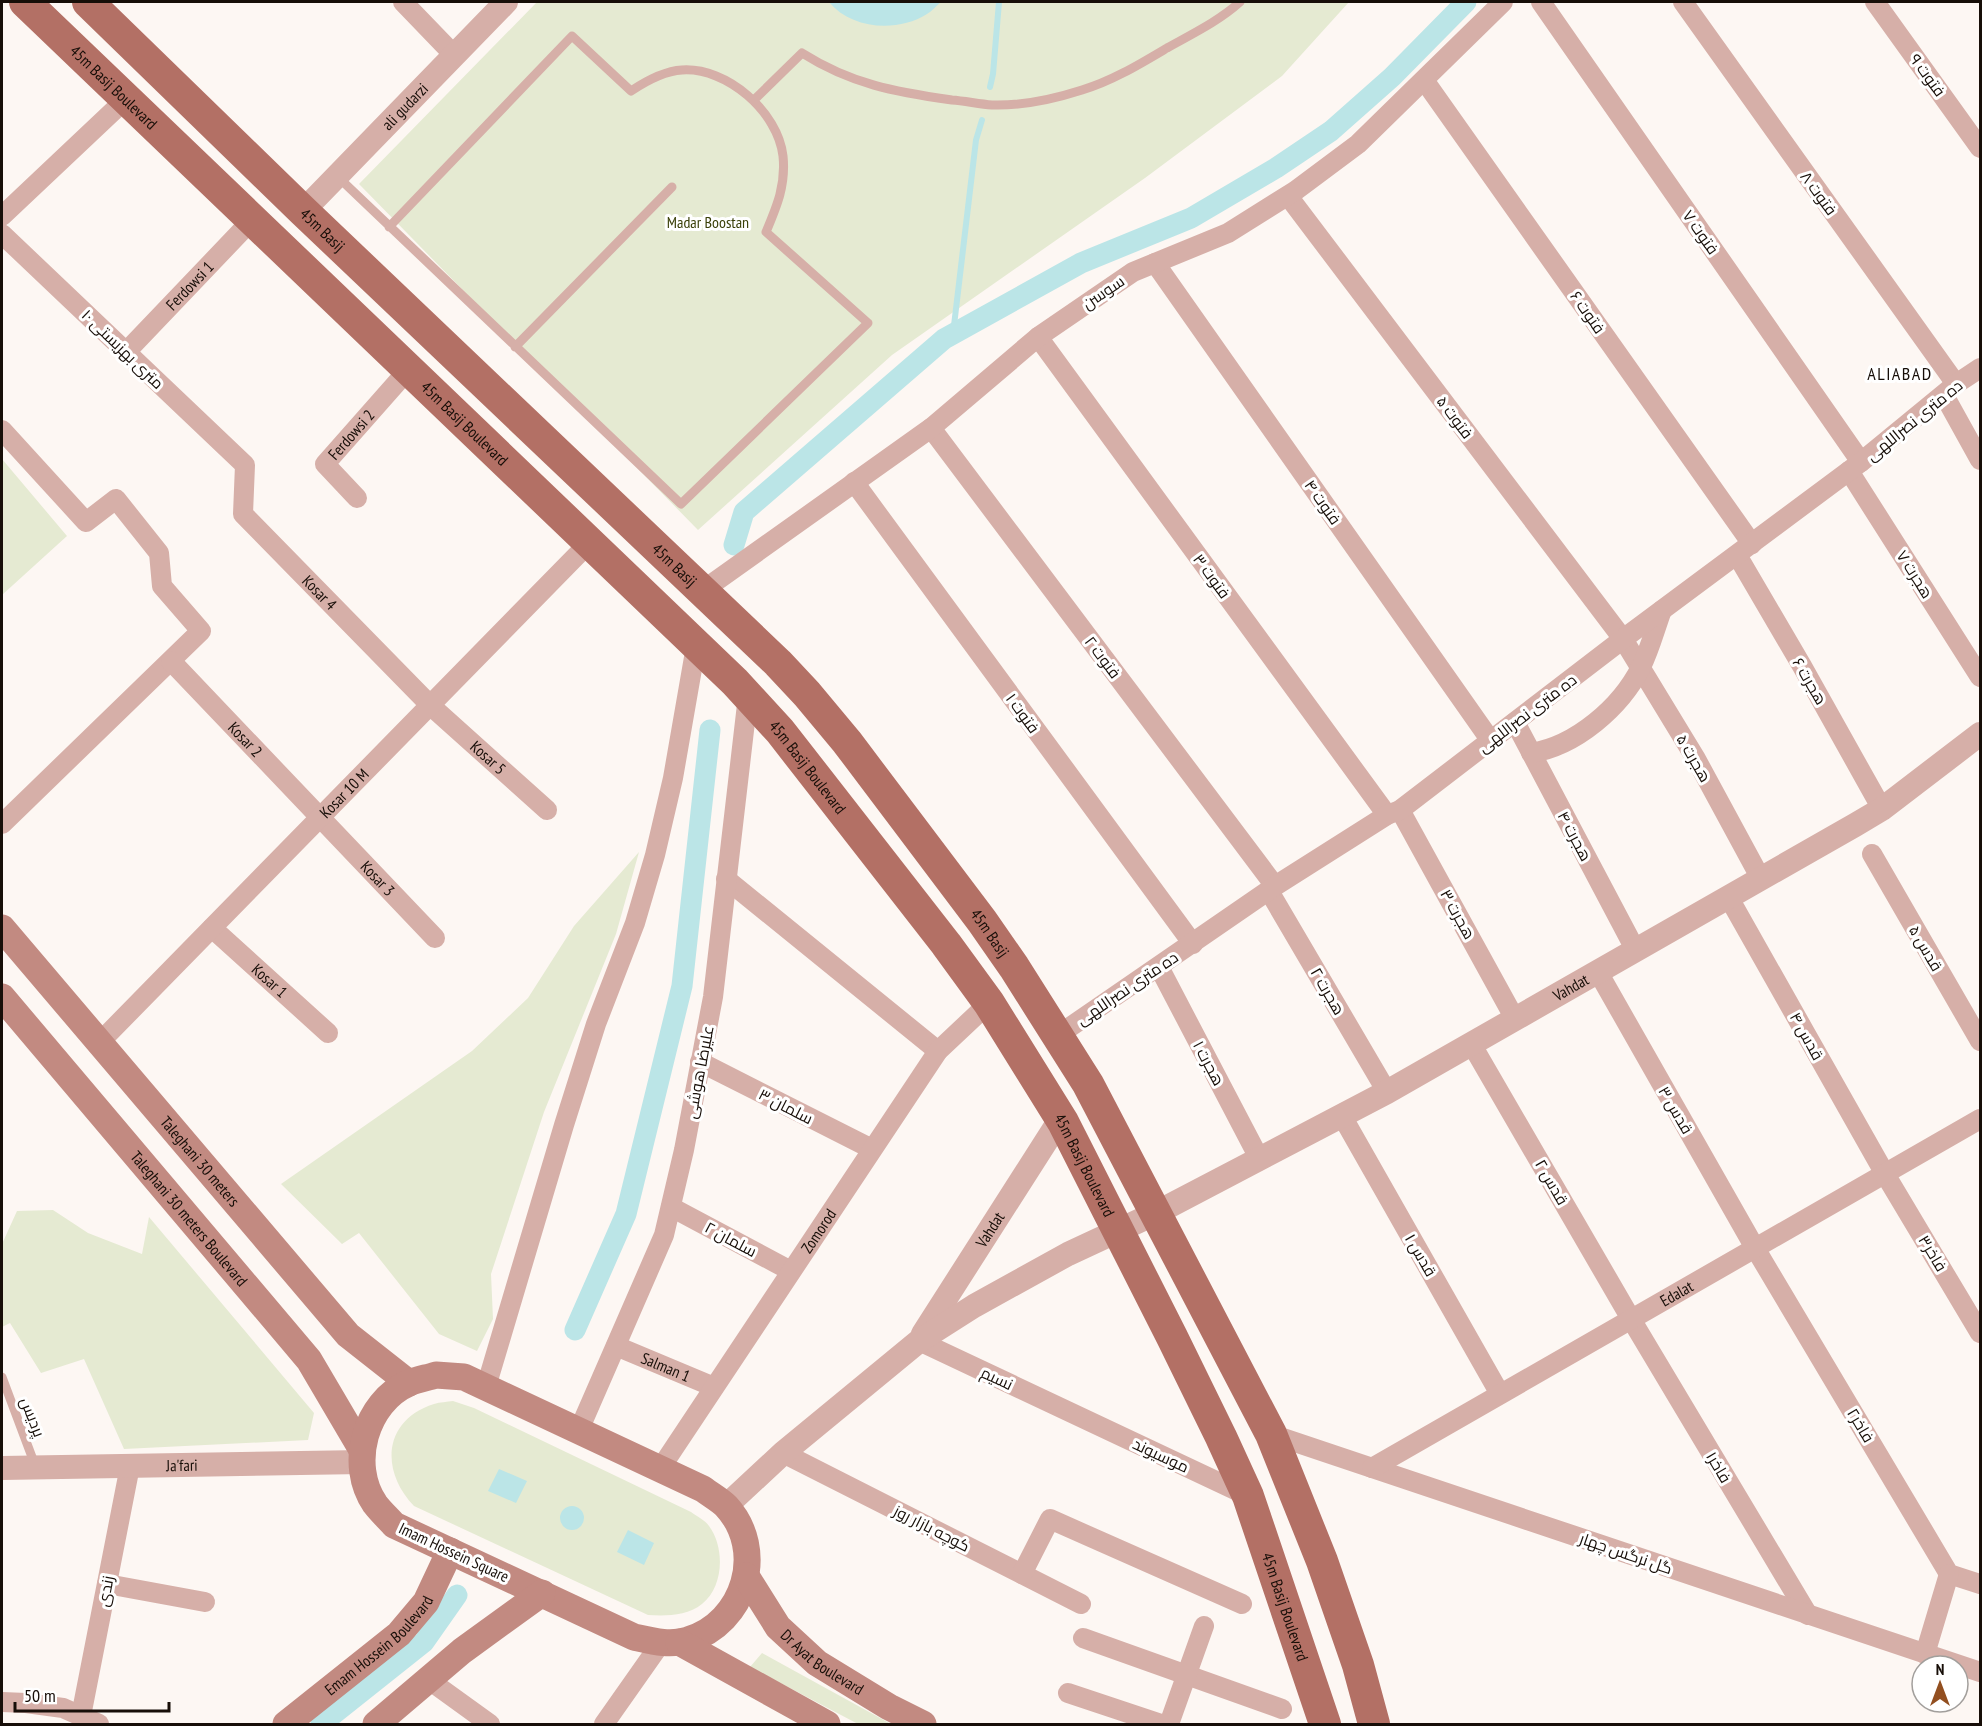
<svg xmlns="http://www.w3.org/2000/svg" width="1982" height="1726" font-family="'PT Sans Narrow',Cairo,sans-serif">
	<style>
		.green { fill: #e5ead2 }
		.water { fill: #bbe5e7 }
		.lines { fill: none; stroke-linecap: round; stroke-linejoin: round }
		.stream { stroke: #bbe5e7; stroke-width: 6 }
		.canal { stroke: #bbe5e7; stroke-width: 21 }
		.service { stroke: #d6afa8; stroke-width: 9 }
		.minor { stroke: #d6afa8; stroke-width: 20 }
		.tertiary { stroke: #d6afa8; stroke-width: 24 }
		.secondary { stroke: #c28a81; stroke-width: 27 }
		.primary { stroke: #b37065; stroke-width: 32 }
		.labels { text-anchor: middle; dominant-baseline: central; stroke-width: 6; stroke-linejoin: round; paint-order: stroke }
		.street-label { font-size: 16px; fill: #170e08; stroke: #fff }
		.park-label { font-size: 16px; fill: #393f07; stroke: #fff }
		.neighbourhood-label { font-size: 18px; letter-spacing: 1.5px; fill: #170e08; stroke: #fff }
	</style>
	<rect width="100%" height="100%" fill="#fdf7f3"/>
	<path class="green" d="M537,2H1349L1282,76L1145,178L892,355L698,530L359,184Z
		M2,459L67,536L2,595Z
		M639,852L616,934L544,1112L491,1274L493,1319L477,1351L439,1334L359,1233L342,1244L281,1184L472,1051L528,998L574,926Z
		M53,1210L88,1233L142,1254L149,1217L314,1413L308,1440L124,1449L84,1359L41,1373L10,1323L2,1327V1244L17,1211Z
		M453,1401L474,1408L691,1512C696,1516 705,1520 709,1526C725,1547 724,1587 702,1604C687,1616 666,1616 648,1615L414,1506C380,1471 383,1420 434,1404C440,1402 447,1402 453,1401Z
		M762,1653L891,1724H858L750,1667Z"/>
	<path class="water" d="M829,2H941C936,6 932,11 927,14C897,33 851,29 829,2Z
		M499,1469L527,1481L516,1503L488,1491Z
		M560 1518a12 12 0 1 1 24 0a12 12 0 1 1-24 0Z
		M628,1530L654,1543L644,1565L617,1552Z"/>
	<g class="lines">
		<path class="stream" d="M990,87L993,74L999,2
			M953,334L976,140L982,120"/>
		<path class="canal" d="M734,545L744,512L944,339L1081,263L1191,218L1276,168L1331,131L1392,77L1466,2
			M575,1330L626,1214L682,986L710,730
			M321,1724L424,1642L457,1595"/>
		<path class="service" d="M754,100L802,53C851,84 895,92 952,100C965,101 979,104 992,105C1022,106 1054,99 1082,90C1112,81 1140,64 1167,48C1192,34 1219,21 1240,2
			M338,177L681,504L868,323L766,232C777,206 786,185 783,156C778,112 727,67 682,70C664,71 646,81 631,91L572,36L389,227
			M515,347L672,187
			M2,1377L35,1465"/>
		<g class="minor">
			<path d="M403,2L455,56"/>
			<path d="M1541,2L1861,462"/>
			<path d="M1683,2L1956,384"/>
			<path d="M1875,2L1980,148"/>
			<path d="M1424,80L1752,544"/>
			<path d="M1288,196L1623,639L1696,759L1761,879"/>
			<path d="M2,216L126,99"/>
			<path id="s1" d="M2,234L245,465L243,514L431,706L547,810"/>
			<path d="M1155,263L1491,741"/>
			<path d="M1038,337L1387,815"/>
			<path id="s2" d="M126,352L252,220"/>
			<path d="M1944,395L1980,460"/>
			<path d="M931,428L1275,886"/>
			<path d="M2,430L86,522L116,499L159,553L162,586L201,631L2,824"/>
			<path d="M1849,471L1980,677"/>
			<path d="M854,482L1193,944"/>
			<path id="s3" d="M357,498L325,464L408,370"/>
			<path d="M1737,555L1802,666L1882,809"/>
			<path d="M702,591L931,428L1038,337L1133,272L1228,233L1295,191L1358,144L1503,2"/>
			<path id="s4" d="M171,661L435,938"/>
			<path d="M1515,722L1635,949"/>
			<path d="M1531,753C1576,746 1621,707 1641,667C1650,649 1655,629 1662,610"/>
			<path d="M1400,810L1515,1019"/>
			<path d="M1872,854L1980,1041"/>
			<path d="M726,879L938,1051"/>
			<path d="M1269,891L1387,1092"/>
			<path d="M1729,898L1885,1174L1980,1333"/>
			<path id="s5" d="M212,928L328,1033"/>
			<path d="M1159,967L1259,1158"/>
			<path d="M1598,972L1755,1248L1949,1574L1980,1584"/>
			<path d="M1057,1036L1275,886L1387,815L1400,810L1623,639L1861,462L1956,384L1980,368"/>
			<path id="s6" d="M99,1043L589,543"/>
			<path d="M1472,1045L1631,1319L1808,1615"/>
			<path d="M700,1062L872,1149"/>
			<path d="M1342,1116L1500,1394"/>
			<path d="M671,1207L791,1271"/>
			<path d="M919,1341L1248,1496"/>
			<path id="s7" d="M616,1346L714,1387"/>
			<path d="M486,1387L564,1125L596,1024L635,923L655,855L673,778L696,646"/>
			<path d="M579,1430L664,1235L684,1150L713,997L748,696"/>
			<path d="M1271,1434L1980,1672"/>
			<path d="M783,1453L1081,1604"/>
			<path id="s8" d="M1372,1468L1980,1119"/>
			<path id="s9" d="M660,1469L938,1051L989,1003"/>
			<path d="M1022,1574L1050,1519L1242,1604"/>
			<path d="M107,1584L205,1602"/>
			<path d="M1083,1638L1282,1709"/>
			<path d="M1925,1654L1949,1574"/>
			<path d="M429,1680L490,1724"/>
			<path d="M1068,1693L1161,1724"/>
			<path d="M2,1702L26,1703L63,1708L99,1724"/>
			<path d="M81,1716L130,1466"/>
			<path d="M604,1724L661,1643"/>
			<path d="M1169,1724L1204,1626"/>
		</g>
		<g class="tertiary">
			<path id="s10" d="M303,211L506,2"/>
			<path id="s11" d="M923,1334L1061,1118"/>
			<path id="s12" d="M2,1468L363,1462"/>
			<path id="s13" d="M726,1506L783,1453L919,1341L974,1306L1068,1254L1156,1213L1387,1092L1855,825L1882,809L1980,734"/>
		</g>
		<g class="secondary">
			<path id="s14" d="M2,928L348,1335L409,1383"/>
			<path id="s15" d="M2,997L309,1360L362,1450"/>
			<path d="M436,1375L464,1377L703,1489C711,1495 720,1500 726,1506C767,1550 745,1623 688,1640C670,1646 652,1641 634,1637L394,1525C388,1518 381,1512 375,1504C348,1465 365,1402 409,1383C418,1379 427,1378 436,1375Z"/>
			<path id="s16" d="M746,1576L778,1627L817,1663L889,1707L923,1724"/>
			<path d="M679,1642L827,1724"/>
			<path id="s17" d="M286,1724L399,1634L426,1602L450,1551"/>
			<path d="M376,1724L462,1651L542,1593"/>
		</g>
		<g class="primary">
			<path id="s18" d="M25,2L735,682L780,731L946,944L989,1003L1063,1122L1172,1337L1221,1437L1248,1496L1325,1724"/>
			<path id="s19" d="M88,2L303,211L778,663L807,694L847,742L982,921L1014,967L1088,1084L1271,1434L1322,1561L1358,1665L1374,1724"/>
		</g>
	</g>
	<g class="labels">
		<g class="street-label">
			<text transform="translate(1928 75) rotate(54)">فتوت ۹</text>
			<text stroke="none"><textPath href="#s18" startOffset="123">45m Basij Boulevard</textPath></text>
			<text stroke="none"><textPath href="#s10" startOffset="146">ali gudarzi</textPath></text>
			<text transform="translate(1819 193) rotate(54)">فتوت ۸</text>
			<text stroke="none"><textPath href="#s19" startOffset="327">45m Basij</textPath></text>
			<text transform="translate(1701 232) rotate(55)">فتوت ۷</text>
			<text stroke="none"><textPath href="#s2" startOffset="92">Ferdowsi 1</textPath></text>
			<text transform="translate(1103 292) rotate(-34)">سوسن</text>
			<text transform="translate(1588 312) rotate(55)">فتوت ۶</text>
			<text transform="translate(123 349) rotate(44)">۱۰ متری بهزیستی</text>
			<text transform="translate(1455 417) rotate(53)">فتوت ۵</text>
			<text transform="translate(1914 420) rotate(-39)">ده متری نصراللهی</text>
			<text stroke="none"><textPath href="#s18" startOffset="609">45m Basij Boulevard</textPath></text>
			<text stroke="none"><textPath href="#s3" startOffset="86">Ferdowsi 2</textPath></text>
			<text transform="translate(1323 502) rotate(55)">فتوت ۴</text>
			<text stroke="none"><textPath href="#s19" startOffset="813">45m Basij</textPath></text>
			<text transform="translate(1915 574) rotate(58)">هجرت ۷</text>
			<text transform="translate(1212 576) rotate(54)">فتوت ۳</text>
			<text stroke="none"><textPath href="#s1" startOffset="494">Kosar 4</textPath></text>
			<text transform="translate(1103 657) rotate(53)">فتوت ۲</text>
			<text transform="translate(1810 681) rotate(60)">هجرت ۶</text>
			<text transform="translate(1023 713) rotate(54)">فتوت ۱</text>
			<text transform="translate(1527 713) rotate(-37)">ده متری نصراللهی</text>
			<text stroke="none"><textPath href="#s4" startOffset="108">Kosar 2</textPath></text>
			<text stroke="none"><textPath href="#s1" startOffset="730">Kosar 5</textPath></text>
			<text transform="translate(1694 758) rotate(60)">هجرت ۵</text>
			<text stroke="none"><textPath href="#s18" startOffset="1095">45m Basij Boulevard</textPath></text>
			<text stroke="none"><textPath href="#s6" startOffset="350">Kosar 10 M</textPath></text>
			<text transform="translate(1575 836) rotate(62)">هجرت ۴</text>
			<text stroke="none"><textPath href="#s4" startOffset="300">Kosar 3</textPath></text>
			<text transform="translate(1458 914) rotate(61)">هجرت ۳</text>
			<text stroke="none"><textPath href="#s19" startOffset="1299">45m Basij</textPath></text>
			<text transform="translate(1926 948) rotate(60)">قدس ۵</text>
			<text stroke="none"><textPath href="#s5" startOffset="78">Kosar 1</textPath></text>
			<text stroke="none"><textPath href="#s13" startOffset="996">Vahdat</textPath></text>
			<text transform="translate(1127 988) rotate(-34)">ده متری نصراللهی</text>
			<text transform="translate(1328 991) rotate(60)">هجرت ۲</text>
			<text transform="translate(1807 1036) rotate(61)">قدس ۴</text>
			<text transform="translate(1209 1063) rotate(62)">هجرت ۱</text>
			<text transform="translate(699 1072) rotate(-79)">علیرضا هوشی</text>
			<text transform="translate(786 1106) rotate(27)">سلمان ۳</text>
			<text transform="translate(1676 1110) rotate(60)">قدس ۳</text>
			<text stroke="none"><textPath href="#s14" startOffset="306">Taleghani 30 meters</textPath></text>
			<text stroke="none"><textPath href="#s18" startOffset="1581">45m Basij Boulevard</textPath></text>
			<text transform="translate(1552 1182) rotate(60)">قدس ۲</text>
			<text stroke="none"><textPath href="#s15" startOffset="290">Taleghani 30 meters Boulevard</textPath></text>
			<text stroke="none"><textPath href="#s11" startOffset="124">Vahdat</textPath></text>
			<text stroke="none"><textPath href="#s9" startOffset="286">Zomorod</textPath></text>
			<text transform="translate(731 1239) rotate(28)">سلمان ۲</text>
			<text transform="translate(1933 1253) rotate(59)">فاخر۳</text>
			<text transform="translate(1421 1255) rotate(60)">قدس ۱</text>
			<text stroke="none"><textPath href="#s8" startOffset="351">Edalat</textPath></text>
			<text stroke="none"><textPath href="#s7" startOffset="54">Salman 1</textPath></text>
			<text transform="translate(997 1378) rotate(25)">نسیم</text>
			<text transform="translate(33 1417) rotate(69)">پردیس</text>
			<text transform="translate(1861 1425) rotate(59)">فاخر۲</text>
			<text transform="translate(1161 1455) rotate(25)">موسیوند</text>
			<text stroke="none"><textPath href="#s12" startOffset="180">Ja'fari</textPath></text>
			<text transform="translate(1719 1467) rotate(59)">فاخر۱</text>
			<text transform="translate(932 1528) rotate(27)">کوچه بازار روز</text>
			<text transform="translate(454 1552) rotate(25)">Imam Hossein Square</text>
			<text transform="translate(1626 1553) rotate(19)">گل نرگس چهار</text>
			<text transform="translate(105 1591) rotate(-79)">زندی</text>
			<text stroke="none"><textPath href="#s18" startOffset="2067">45m Basij Boulevard</textPath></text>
			<text stroke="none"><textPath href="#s17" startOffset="122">Emam Hossein Boulevard</textPath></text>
			<text stroke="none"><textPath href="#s16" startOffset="117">Dr Ayat Boulevard</textPath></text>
		</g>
		<g class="park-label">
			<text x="708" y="222">Madar Boostan</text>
		</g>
		<g class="neighbourhood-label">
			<text x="1900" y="373">ALIABAD</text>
		</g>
	</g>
	<rect width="1982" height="1726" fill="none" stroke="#170e08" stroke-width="6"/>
	<g transform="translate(1940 1684)"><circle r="28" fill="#ffffff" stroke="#a29f9c" stroke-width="1.5"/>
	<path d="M0-4.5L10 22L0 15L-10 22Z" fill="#924f20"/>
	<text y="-9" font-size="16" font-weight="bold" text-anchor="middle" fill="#170e08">N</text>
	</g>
	<path d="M15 1702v9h154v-9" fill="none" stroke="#170e08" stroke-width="3"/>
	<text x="24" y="1702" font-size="18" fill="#170e08" stroke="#ffffff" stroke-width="4.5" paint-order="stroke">50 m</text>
</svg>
